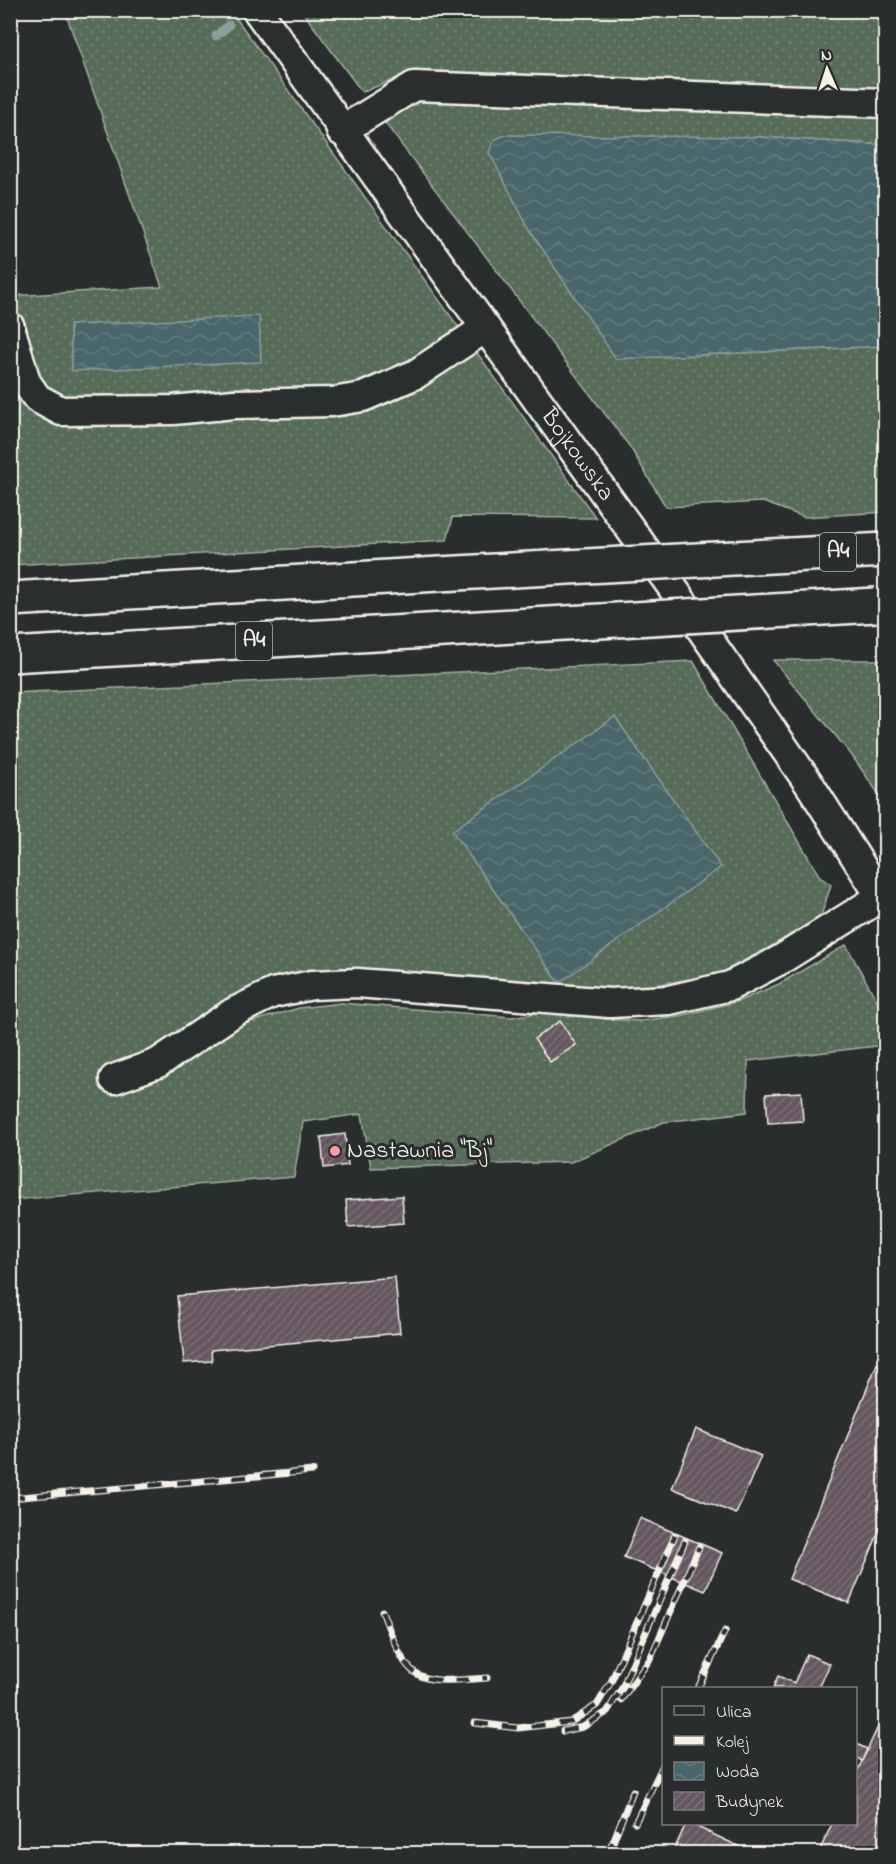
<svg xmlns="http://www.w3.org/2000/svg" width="896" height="1864" font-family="'Indie Flower',sans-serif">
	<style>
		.grass { fill: url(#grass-dots); stroke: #a5aea0; stroke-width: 1.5 }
		.water { fill: url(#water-waves); stroke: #8d9e9d; stroke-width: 1.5 }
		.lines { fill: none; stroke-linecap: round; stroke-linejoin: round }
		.stream { stroke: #8d9e9d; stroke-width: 9 }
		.building { fill: url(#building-hatch); stroke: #f4f1e8; stroke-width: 1.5 }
		.minor-casing { stroke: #f4f1e8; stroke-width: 33 }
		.highway-casing { stroke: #f4f1e8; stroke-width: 38 }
		.minor { stroke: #2a2d2e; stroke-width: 28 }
		.highway { stroke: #2a2d2e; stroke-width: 33 }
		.rail-casing { stroke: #f4f1e8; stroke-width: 7 }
		.rail { stroke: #2a2d2e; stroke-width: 4.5; stroke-dasharray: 14; stroke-linecap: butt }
		.highway-bridge-casing { stroke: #f4f1e8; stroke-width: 38; stroke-linecap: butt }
		.highway-bridge { stroke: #2a2d2e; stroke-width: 33 }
		.poi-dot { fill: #ff9aa2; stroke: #2a2d2e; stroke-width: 2 }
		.labels { text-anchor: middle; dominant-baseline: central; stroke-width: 6; stroke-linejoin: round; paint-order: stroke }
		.shield { fill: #2a2d2e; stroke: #b7b6b0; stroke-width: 1.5 }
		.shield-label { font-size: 22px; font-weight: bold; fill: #f4f1e8 }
		.street-label { font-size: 24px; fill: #f4f1e8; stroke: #2a2d2e }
		.poi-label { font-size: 24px; fill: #f4f1e8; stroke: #2a2d2e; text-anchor: start }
	</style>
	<defs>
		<pattern id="grass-dots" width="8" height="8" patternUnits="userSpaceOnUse" patternTransform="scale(1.5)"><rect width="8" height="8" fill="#566c58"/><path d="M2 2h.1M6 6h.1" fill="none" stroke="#6f8170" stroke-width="1.8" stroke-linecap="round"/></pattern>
		<pattern id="water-waves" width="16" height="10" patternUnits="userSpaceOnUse" patternTransform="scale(1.5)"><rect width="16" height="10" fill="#48666b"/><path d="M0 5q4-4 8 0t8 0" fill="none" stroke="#637c80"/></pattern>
		<pattern id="building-hatch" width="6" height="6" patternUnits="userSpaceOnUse" patternTransform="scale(1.5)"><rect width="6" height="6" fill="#655660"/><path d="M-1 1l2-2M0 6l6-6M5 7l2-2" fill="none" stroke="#7c6f77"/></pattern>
	</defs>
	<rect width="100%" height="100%" fill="#2a2d2e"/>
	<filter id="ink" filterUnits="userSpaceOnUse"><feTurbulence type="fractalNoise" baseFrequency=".0167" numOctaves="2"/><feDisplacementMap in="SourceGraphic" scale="12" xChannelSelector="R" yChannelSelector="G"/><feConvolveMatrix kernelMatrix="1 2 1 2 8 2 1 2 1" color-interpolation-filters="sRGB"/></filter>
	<g filter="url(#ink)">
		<path class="grass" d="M65,11H231L596,518L453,517L447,540L11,565L10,296L162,287Z
			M302,11H885V91L414,72L362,92Z
			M419,100L885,114V145L759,137L616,359L885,346V512L804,517L763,502L666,507L630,447L385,123Z
			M885,658V803L850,753L773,660H881Z
			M693,661L820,877L831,885L821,916L730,972L615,992L347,968L240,993L151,1051L299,1008L341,1003L511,1017L564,1009L604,1019L641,1021L683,1015L739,1001L779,984L846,945L885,1015V1045L748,1061L747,1112L664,1122L571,1162L371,1168L362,1114L303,1122L294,1177L11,1200L10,693Z"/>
		<path class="water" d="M505,135L759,137L885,145V346L616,359L529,229L489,152L494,140Z
			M259,316L261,362L72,371L70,325Z
			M615,717L721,867L559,983L452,831Z"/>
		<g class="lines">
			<path class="stream" d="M216,36L229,25"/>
		</g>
		<path class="building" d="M560,1021L576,1045L550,1062L534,1039Z
			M801,1092L803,1121L768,1123L766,1094Z
			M345,1134L348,1165L324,1168L321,1137Z
			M402,1196L404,1223L348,1227L346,1200Z
			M395,1277L400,1333L211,1350L212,1361L184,1363L177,1296Z
			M877,1364L886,1367V1515L849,1603L789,1579Z
			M696,1429L761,1456L736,1514L672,1488Z
			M640,1518L722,1553L705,1591L624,1557Z
			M807,1654L830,1664L819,1688H773L778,1676L794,1683Z
			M884,1714L886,1854H818L832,1824H856V1774Z
			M856,1744L867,1749L862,1761L856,1757Z
			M686,1824H691L755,1854H672Z"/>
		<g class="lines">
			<defs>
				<g id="minor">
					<path id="s1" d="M257,10L672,587L810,785L886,905"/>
					<path d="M341,131L414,86L886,103"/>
					<path d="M10,327L26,382L37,398L61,411L173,410L234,404L332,402L363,397L416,374L484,329"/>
					<path d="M114,1079L158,1063L234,1012L273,993L312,985L357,983L610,1003L669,1000L730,986L780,960L881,897"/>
				</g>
				<path id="highway" d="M790,555L886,550
					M10,599L439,574
					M10,655L497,627"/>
			</defs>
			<use href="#minor" class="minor-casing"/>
			<use href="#highway" class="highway-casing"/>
			<use href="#minor" class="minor"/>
			<use href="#highway" class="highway"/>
			<defs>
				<path id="rail" d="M10,1498L313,1471
					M382,1611C409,1683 412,1684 487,1678
					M698,1688L725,1631
					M621,1700L650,1659L699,1547
					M475,1723L518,1728L571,1722L597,1705L611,1682L675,1535
					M563,1731L583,1727L607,1712L622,1688L685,1541
					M635,1823L664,1763
					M605,1854L613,1842L633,1791"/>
			</defs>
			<use href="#rail" class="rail-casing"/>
			<use href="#rail" class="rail"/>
			<defs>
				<path id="highway-bridge" d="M439,574L790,555
					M497,627L876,605"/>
			</defs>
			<use href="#highway-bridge" class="highway-bridge-casing"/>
			<use href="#highway-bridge" class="highway-bridge"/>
		</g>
	</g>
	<circle class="poi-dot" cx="335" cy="1151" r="6"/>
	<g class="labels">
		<g class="shield">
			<rect x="820" y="533" width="36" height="38" rx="4.5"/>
			<rect x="236" y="622" width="36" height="38" rx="4.5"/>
		</g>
		<g class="shield-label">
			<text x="838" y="552">A4</text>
			<text x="254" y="641">A4</text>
		</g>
		<g class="street-label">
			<text stroke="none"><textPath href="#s1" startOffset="548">Bojkowska</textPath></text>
		</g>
		<g class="poi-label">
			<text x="347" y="1151">Nastawnia "Bj"</text>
		</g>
	</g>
	<rect width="896" height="1864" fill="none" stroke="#2a2d2e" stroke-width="36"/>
	<rect x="18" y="18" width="860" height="1828" fill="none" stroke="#f4f1e8" stroke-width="2" filter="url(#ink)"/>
	<rect x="662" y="1687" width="195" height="138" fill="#2a2d2e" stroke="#7b7b78" stroke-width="1.5"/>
	<rect x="674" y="1706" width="30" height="9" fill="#2a2d2e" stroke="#7b7b78" stroke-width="1.5"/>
	<text x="716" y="1717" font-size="18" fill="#f4f1e8">Ulica</text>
	<rect x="674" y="1736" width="30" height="9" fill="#f4f1e8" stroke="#7b7b78" stroke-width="1.5"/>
	<text x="716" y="1747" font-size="18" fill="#f4f1e8">Kolej</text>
	<rect x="674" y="1762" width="30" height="18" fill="url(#water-waves)" stroke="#7b7b78" stroke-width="1.5"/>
	<text x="716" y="1777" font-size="18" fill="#f4f1e8">Woda</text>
	<rect x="674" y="1792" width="30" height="18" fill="url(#building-hatch)" stroke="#7b7b78" stroke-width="1.5"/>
	<text x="716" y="1807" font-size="18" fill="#f4f1e8">Budynek</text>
	<g transform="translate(827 69) rotate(357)" stroke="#2a2d2e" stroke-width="4.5" paint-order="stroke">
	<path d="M0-4.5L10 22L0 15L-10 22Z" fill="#f4f1e8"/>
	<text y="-9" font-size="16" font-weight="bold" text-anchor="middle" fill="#f4f1e8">N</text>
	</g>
</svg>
